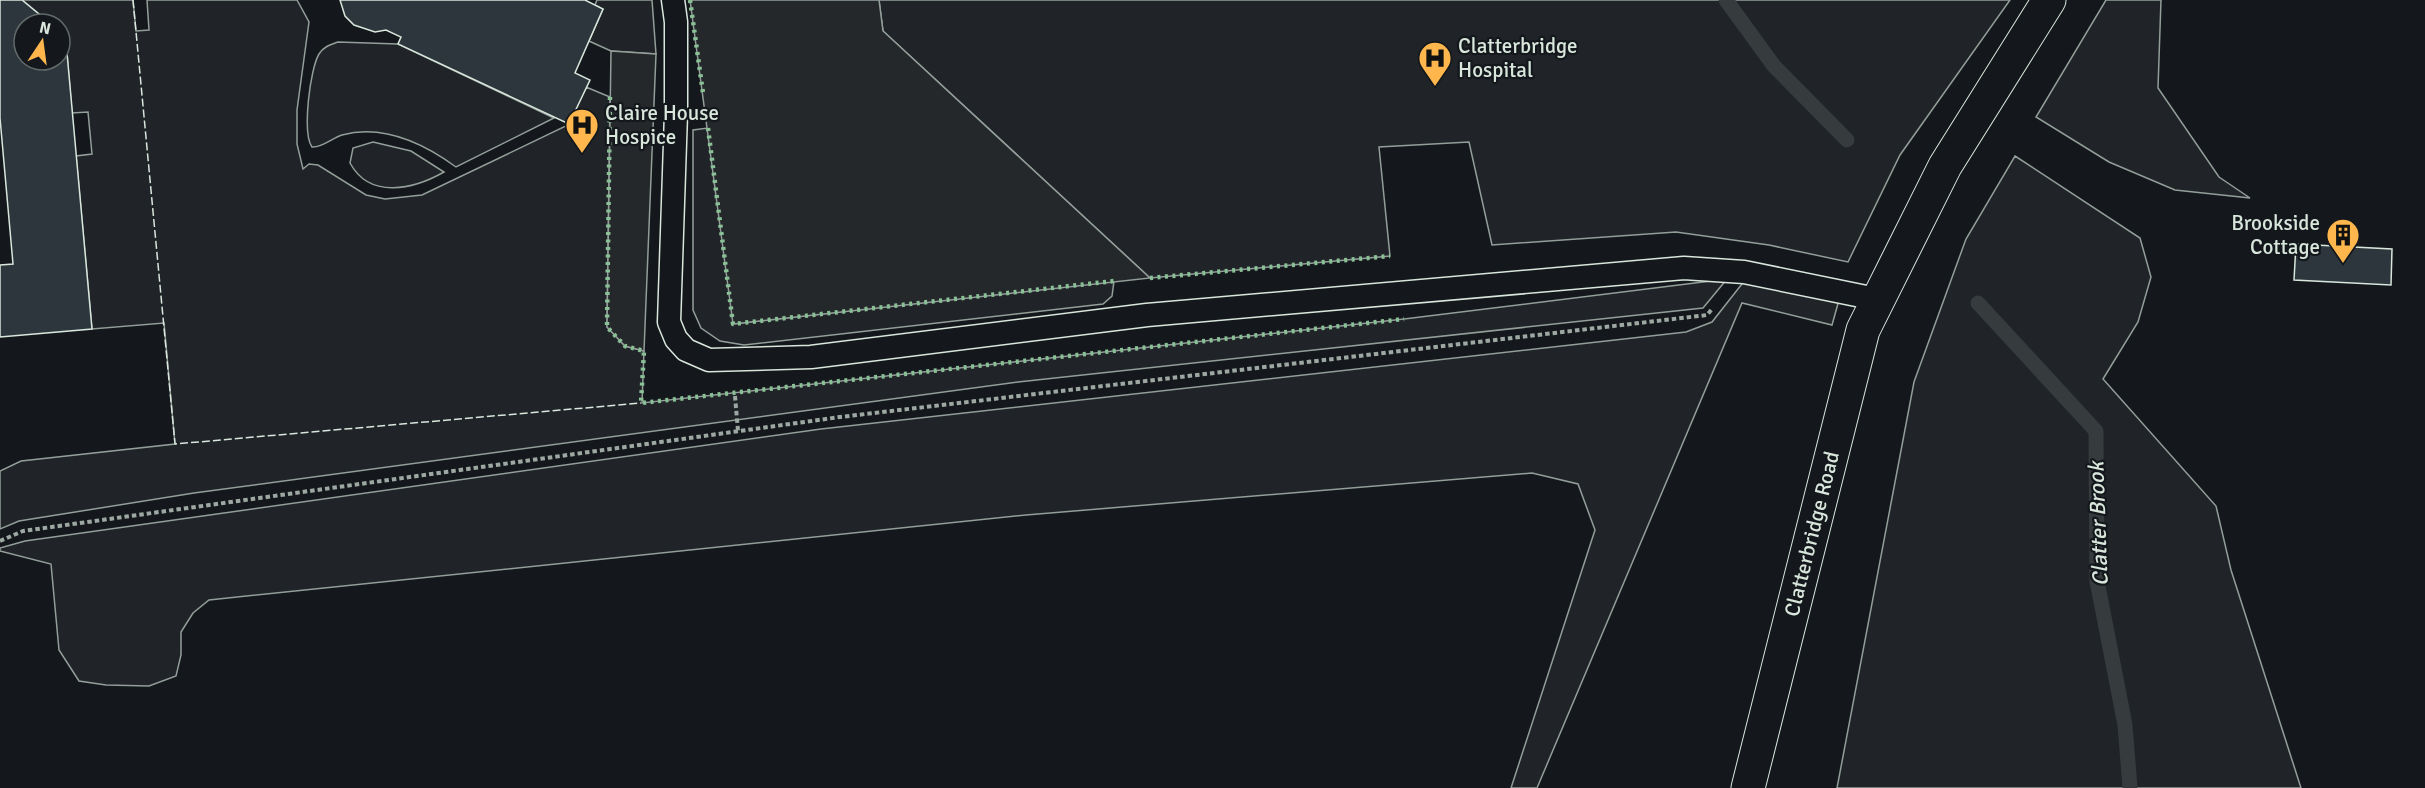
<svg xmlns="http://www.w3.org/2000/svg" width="2425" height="788" font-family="Signika,sans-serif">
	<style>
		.green { fill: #202428; stroke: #939e99; stroke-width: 1.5 }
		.parking { fill: #24282b; stroke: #939e99; stroke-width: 1.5 }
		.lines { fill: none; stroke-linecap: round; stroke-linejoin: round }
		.stream { stroke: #363b3e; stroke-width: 15 }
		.building { fill: #2c363c; stroke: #d8e6dc; stroke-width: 1.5 }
		.lane-casing { stroke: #d8e6dc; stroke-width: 25 }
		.secondary-casing { stroke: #d8e6dc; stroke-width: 35 }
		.path { stroke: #9da8a2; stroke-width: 4; stroke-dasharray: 4.5 3; stroke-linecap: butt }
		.lane { stroke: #14181c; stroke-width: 22 }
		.secondary { stroke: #14181c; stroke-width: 33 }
		.hedge { stroke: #8ac095; stroke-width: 4.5; stroke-dasharray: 3 4.5; stroke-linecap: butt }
		.fence { stroke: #d8e6dc; stroke-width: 1.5; stroke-dasharray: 8 3; stroke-linecap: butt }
		.labels { text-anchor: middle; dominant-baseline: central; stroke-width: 4.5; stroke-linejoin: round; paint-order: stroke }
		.poi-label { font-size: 21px; fill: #d8e6dc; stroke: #14181c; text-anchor: start }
		.street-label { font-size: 21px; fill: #d8e6dc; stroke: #14181c }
		.water-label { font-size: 22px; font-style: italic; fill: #d8e6dc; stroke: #14181c }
	</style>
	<rect width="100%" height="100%" fill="#14181c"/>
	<path class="green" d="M22,0H133L136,31L149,30L147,0H297L309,22L297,110V144L303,169L309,164L318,165L366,195L385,199L422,195L568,125L586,87L610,97L607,327L625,346L644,351L642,403L1404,319L1727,279L1703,308L1018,382L194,493L19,521L0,529V471L21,461L175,444L164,323L92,329L76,156L92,154L88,112L72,113L66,42H60V24H51Z
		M597,0H652L656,54L611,51L589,41L603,9L595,5Z
		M879,0H2010L1900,155L1848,262L1769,245L1676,232L1492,245L1469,142L1379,147L1390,256L1150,278L883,31Z
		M2106,0H2161L2158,88L2219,177L2250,198L2175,190L2109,162L2036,117Z
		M338,42L398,44L554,118L456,167C423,143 383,124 342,135C332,138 322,148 312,147C302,133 310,69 319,54C323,47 330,45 338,42Z
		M708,128L734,324L1114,281L1112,296L1103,304L744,345L720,341L701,328L693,310V130Z
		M373,142L411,151L444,172C414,189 370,200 350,163L353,148Z
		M2015,156L2140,238L2151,277L2138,322L2103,379L2216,506L2231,570L2301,788H1837L1914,382L1966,239Z
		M1745,280L1839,300L1832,325L1742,303L1537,788H1511L1595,530L1578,484L1532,473L1026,515L209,600L193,613L181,632V655L176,676L149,686L106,685L79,681L59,650L51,564L0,551V548L25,541L821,429L1686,332L1712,322Z"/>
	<path class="parking" d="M690,0H879L883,31L1150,278L733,324Z
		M611,51L656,54L644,351L625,346L607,327Z"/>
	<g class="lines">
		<path class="stream" d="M1726,0L1774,66L1847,140
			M1978,303L2096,431L2097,581L2125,725L2130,788"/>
	</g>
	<path class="building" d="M0,0H22L51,24H24V60H60V42H66L92,329L0,337V265L13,264L0,118Z
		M340,0H585L603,9L575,73L590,80L569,124L398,44L401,37L386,30L375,32L354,25L345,16Z
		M2296,244L2392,249L2391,285L2294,280Z"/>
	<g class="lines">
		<defs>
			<path id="lane" d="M673,0L676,22V113L669,322L676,339L686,350L709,360L811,357L1147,315L1684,268L1744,272L1876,299"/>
			<g id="secondary">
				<path id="s1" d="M1748,788L1863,330L1945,166L2049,0"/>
			</g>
		</defs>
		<use href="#lane" class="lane-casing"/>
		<use href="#secondary" class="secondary-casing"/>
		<path class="path" d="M735,396L738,431
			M0,541L23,531L840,417L1707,315L1712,309"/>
		<use href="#lane" class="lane"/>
		<use href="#secondary" class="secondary"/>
		<path class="hedge" d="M690,0L703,93
			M610,97L607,327L625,346L644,351L641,403L1404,319
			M708,128L733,324L1114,281
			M1150,278L1390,256"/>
		<path class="fence" d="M133,0L175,444L641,403"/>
	</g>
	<defs>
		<symbol id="hospital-pin" viewBox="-11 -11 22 30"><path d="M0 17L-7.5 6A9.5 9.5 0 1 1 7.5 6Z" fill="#ffb74d" stroke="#14181c"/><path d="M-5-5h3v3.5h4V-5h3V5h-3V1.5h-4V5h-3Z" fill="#111"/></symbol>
		<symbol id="building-pin" viewBox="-11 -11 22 30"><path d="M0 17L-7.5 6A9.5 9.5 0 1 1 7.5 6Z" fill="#ffb74d" stroke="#14181c"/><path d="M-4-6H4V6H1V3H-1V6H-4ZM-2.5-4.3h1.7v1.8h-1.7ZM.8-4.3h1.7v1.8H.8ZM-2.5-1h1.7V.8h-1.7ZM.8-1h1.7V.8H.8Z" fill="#111"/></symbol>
	</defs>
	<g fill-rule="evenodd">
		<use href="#hospital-pin" x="1416" y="39" width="38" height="52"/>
		<use href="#hospital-pin" x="563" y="106" width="38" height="52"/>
		<use href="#building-pin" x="2324" y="216" width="38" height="52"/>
	</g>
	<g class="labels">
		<g class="poi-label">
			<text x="1458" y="46">Clatterbridge<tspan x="1458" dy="24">Hospital</tspan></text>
			<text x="605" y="113">Claire House<tspan x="605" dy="24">Hospice</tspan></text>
			<text x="2320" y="223" text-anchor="end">Brookside<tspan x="2320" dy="24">Cottage</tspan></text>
		</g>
		<g class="street-label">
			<text stroke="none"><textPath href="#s1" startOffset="262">Clatterbridge Road</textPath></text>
		</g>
		<g class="water-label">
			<text transform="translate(2098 524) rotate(-92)">Clatter Brook</text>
		</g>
	</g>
	<g transform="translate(42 42) rotate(13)"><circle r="28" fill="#14181c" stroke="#626a69" stroke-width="1.5"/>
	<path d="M0-4.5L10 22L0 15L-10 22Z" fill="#ffb74d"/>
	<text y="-9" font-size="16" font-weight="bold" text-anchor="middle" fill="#d8e6dc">N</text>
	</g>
</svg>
